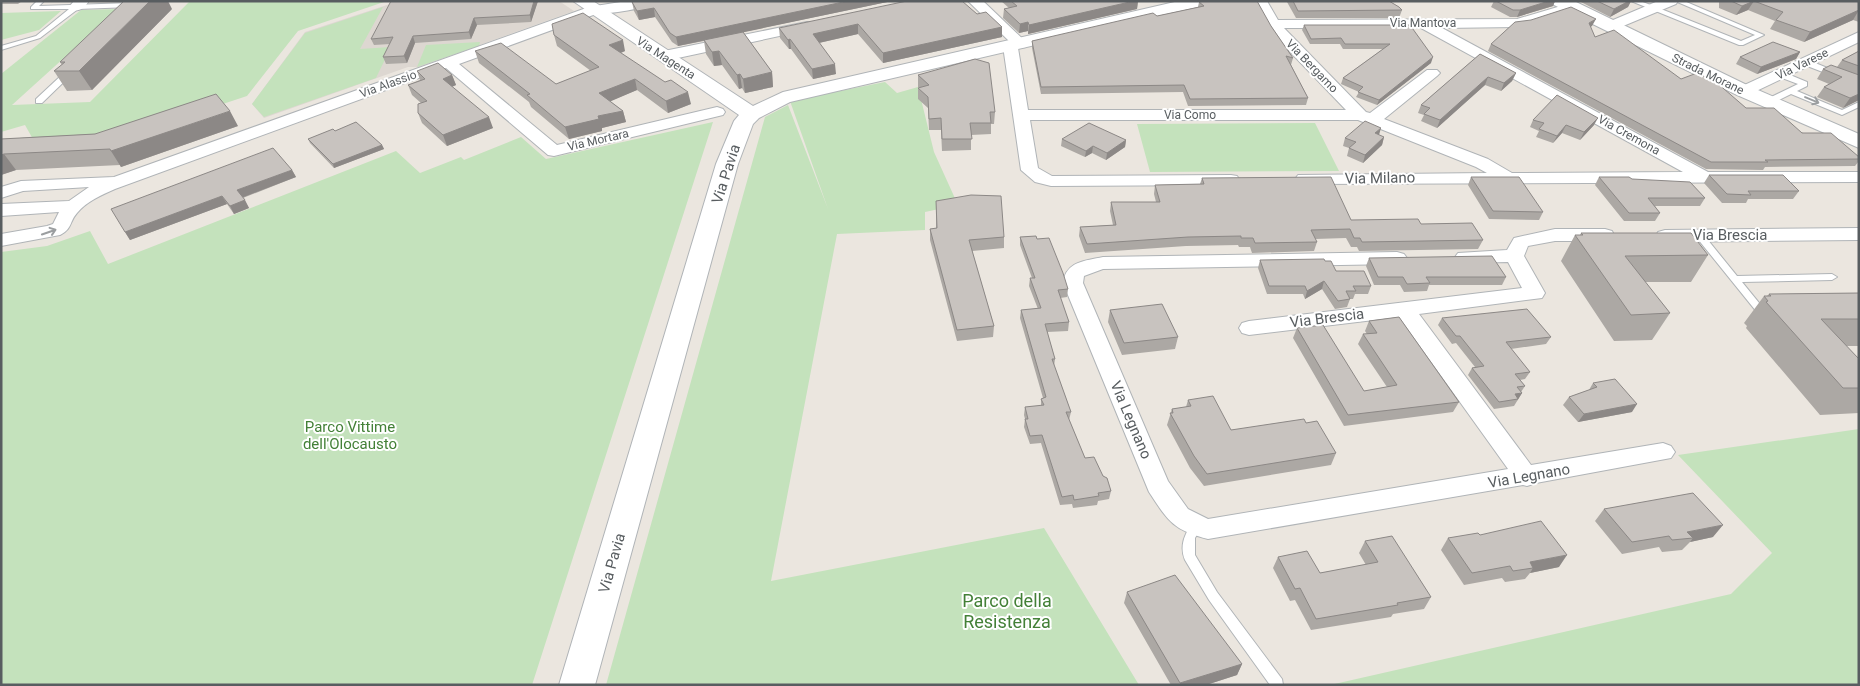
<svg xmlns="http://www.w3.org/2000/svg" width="1860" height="686" font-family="Roboto,sans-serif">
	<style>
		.education { fill: #ddd7d1 }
		.green { fill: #c4e2bc }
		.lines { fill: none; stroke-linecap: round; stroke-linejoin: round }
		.service-casing { stroke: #b0b4b7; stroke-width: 2 }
		.minor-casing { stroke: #b0b4b7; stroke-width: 2 }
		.tertiary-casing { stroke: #b0b4b7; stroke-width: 2 }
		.service { fill: #fff; fill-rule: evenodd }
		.minor { fill: #fff; fill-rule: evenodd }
		.tertiary { fill: #fff; fill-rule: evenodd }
		.wall { fill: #aca8a4 }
		.shaded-wall { fill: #8c8886 }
		.building { fill: #c8c3bf; stroke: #8c8886 }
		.oneway { stroke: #9b9ea0 }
		.labels { text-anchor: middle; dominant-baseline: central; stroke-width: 4; stroke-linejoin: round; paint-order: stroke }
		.far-street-label { font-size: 12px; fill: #585d60; stroke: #fff }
		.street-label { font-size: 15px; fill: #585d60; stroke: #fff }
		.park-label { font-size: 15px; fill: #438037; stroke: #fff }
		.near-park-label { font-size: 18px; fill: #438037; stroke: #fff }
	</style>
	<rect width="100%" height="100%" fill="#ebe6df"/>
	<path class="education" d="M413,1H559L574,11L419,67H408L264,118L252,104L305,32L396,2Z"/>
	<path class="green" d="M190,1H387L298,31L247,96L105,143L38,148L25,125L1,132V74L81,10L118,9L12,105L90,102Z
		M383,7L360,49L391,47L376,78L264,117L252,104L305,33Z
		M61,11L39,30L1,40V13Z
		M480,42L479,46L417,67L426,45Z
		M885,82L897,93L918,87L934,152L958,205L925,212V230L837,234L771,581L1044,528L1139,685H606L765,117L788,105L828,209L790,101Z
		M713,122L532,685H1V252L47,246L90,231L108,264L396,151L420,173L461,157L464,160L521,137L546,159Z
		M1315,123L1339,171L1150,172L1137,124Z
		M1859,429V685H1330L1731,594L1772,553L1678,455Z"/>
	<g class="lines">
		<defs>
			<path id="service" d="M37,1H44L39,6L132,3L135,5L132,7L78,9L40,38L1,50V46L36,36L69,9H31V7Z
				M1631,1H1640L1656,7L1741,41L1755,35L1675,1H1684L1764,35L1743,45H1739Z
				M1802,60H1808L1859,81V86L1802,64Z
				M66,71L73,73L42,103H36V99Z
				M1777,72H1783L1807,82V86L1797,91L1842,110L1859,102V107L1842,115L1791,94L1771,104H1765V100L1798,84L1777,76Z
				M1700,233L1703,234L1737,276L1832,274L1837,277L1832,280L1742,282L1764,309L1759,312L1756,311L1697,238L1696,236Z
				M1196,521L1200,523L1202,526L1195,538V555L1217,592L1282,679L1283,685H1270L1209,600L1185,560C1179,546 1185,534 1192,523Z"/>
			<path id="minor" d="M74,1H89C84,8 80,12 71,10L69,7Z
				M627,1H656C649,9 607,14 596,14L459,64L557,145L717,107L723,109L725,112L723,115L554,156L548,155L446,68L115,189C102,195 87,201 77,213C69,222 73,228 60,235L1,246V234L47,226L53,224L59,212L1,216V204L69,201L89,187L23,191L1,198V187L21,181L114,177L589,7Z
				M968,1H983L1028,44L1026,47L1018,48L1028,110H1346L1271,32L1253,1H1267L1278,20L1517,19L1571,3L1576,4L1578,7L1576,10L1518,27L1442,28L1708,172H1859V182L1304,184L1298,183L1295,179L1298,175L1487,173L1476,167L1358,120H1030L1038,168L1052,176L1231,175L1237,176L1240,180L1237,184L1231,185L1051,186L1035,182L1021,170L1003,46L1005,43L1010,42ZM1284,28H1421L1683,172L1512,173L1488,159L1384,119L1437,76L1440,73L1437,70H1427L1370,113L1366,112Z
				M1658,1H1678L1676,4L1616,29H1606L1604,26L1606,23Z
				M807,22L812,23L814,26L812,29L664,61L659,59L656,56L659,53L664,51Z
				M1859,32V42L1750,94H1738L1736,91L1738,88Z
				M1859,228V240L1665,242L1658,240L1656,236L1658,232L1665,230Z
				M1555,229H1605L1612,231L1614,235L1612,239L1605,241H1555L1528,246L1524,256L1545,293L1542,298L1419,314L1531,465L1663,443L1671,446L1675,452L1671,458L1536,483L1527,486L1523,485L1208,539C1173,530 1168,521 1149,492L1063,283C1066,261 1085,261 1103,257L1397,252L1404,254L1407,258L1404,262L1397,264L1103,269L1084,276L1083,283L1168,481L1188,509L1208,519L1508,469L1399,317L1249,335L1242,333L1239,328L1242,323L1249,321L1522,288L1508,262L1465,263L1458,261L1455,257L1458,253L1507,250L1514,238Z"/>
			<path id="tertiary" d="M573,1H593L753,106L783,92L1179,1H1211L1209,5L1203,6L790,102L759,118L753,124L738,164L595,685H559L716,164L734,121L739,115Z
				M1552,1H1574L1751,87L1859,134V148L1737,95L1554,5Z"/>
		</defs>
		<use href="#service" class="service-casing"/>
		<use href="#minor" class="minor-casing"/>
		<use href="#tertiary" class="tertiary-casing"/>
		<use href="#service" class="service"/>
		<use href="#minor" class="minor"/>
		<use href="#tertiary" class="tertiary"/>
	</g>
	<path class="wall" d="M1,1H22L18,4H1Z
		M538,1L531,22L477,25L471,39L415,43L407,63L386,64L383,57L390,44L374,45L371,39Z
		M634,1H892L743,32L772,72L773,87L745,93L742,88L739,89L722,65L714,66L706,54L704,41L678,46L672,42L655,17L639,20L634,11L632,2Z
		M1001,1H1138L1137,9L1028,34V31L1019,33L1003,18L1004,9L1009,8Z
		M1288,1H1389L1402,10L1399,18H1296L1287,2Z
		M1494,1H1555L1553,6L1517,17H1510L1491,7Z
		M1579,1H1631L1628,7L1610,17Z
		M1719,1H1855L1859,2V22L1853,20L1804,42L1770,29L1775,21L1748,10L1736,15L1719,8Z
		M1199,2L1271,26L1293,58L1291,65L1308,98L1306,105L1188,106L1183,92L1041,94L1032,48V41L1157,16L1198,7Z
		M172,9L92,90L67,91L54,71L62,65L60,62Z
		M977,14L1002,27V37L883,63L858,34L819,43L836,74L813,79L791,49H789L780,38L779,28Z
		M1304,25H1410L1431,63L1377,105L1356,97L1359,92L1341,84L1343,78L1383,49H1343L1340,44H1310L1302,30Z
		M1592,26L1590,27L1595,37L1681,79L1746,108L1859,157V161L1855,166L1765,167L1763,170L1706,169L1488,51L1491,44Z
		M554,35L625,51L621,53L691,104L668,113L637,90L610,101L623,111L626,122L602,128V131L569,139L531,107L529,102L479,63L475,51L556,84L591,71L557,46Z
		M1859,51V100L1843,108L1817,97L1824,87L1829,84L1817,79L1823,69L1837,67L1842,60Z
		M1800,52L1796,59L1757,74L1736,64L1740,57Z
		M1480,54L1516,73L1512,81L1501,91L1485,85L1437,128L1421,121L1424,115L1418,113L1421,105Z
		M417,71L452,75L456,85L452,87L493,128L447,146L422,123L418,113L421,103L412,95L408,85L420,80Z
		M918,75L995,112L994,124H991V134L971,135V150L942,151L941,130H929L928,108L918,99V88H920L918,87Z
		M1533,120L1594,125L1580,140L1562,133L1553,143L1536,137L1539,131L1530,127Z
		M238,126L121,167L120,165L16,170L1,175V139Z
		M335,131L382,145L384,149L334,168L310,143L308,139Z
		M1384,137L1382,145L1363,163L1347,156L1349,148L1343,146L1345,138Z
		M1062,139L1126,140L1125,147L1106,160L1092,153L1085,157L1061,146Z
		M292,170L296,177L243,198L249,208L234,214L227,204L130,240L125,232Z
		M1709,175L1799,191L1793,199H1748L1746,203H1722L1704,183Z
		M1471,177L1543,212L1539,220L1489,219L1468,185Z
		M1599,177L1632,179L1705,198L1700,206H1655L1660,213L1655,221H1624L1595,185Z
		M1202,178L1351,220L1421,224L1483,240L1478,249L1359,251L1357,247H1351L1346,238L1315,239L1317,242L1314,251L1252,253L1250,247H1239L1238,245L1186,246L1085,253L1079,236L1080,227L1113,225L1110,211L1111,202H1156L1154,194L1155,185L1200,184Z
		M936,201L1004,237V248L972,251L994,326L993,337L957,341L930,240V229L936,228Z
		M1581,233L1708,255L1691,282H1645L1670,313L1652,340L1614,341L1561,261L1575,235H1580Z
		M1020,237L1037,239L1068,289L1067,297L1060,298L1069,322L1068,331L1047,332L1055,359L1054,366L1071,412L1069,420L1085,458L1103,476L1111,491L1109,499L1098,501L1097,505L1073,508L1072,504L1060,505L1041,443L1030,444L1024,427L1025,419L1024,415L1025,407L1041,406V399L1043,398L1020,318L1021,310L1038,309L1029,286L1030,278H1032L1020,245Z
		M1369,258L1506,277L1502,285H1429L1427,291L1404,292L1400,285H1374L1366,266Z
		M1260,260L1325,261L1336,271L1371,286L1368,294H1355L1353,299H1350L1347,307L1335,309L1322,289L1305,299L1303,294H1267L1258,268Z
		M1859,293V346H1846L1859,359V413L1820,415L1746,328L1747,326L1744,323L1764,296H1767L1769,294Z
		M1110,310L1178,337L1175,349L1122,355L1108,322Z
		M1442,318L1551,337L1546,344L1511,349L1530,372L1525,379L1520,380L1525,386L1521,392L1522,393L1514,406L1494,409L1468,375L1472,368L1475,367L1456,343L1452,344L1438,325Z
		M1369,321L1459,402L1453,412L1344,426L1293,338L1297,328L1364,391L1387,387L1358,344L1363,334H1367L1365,331Z
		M1593,383L1632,412L1578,422L1563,405L1569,397L1589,390Z
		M1188,400L1231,430L1306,423L1336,453L1331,465L1204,486L1190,468L1167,425L1172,409L1186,407Z
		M1604,509L1713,537L1690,542L1682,550L1662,552L1659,547L1622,554L1595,521Z
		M1480,535L1559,567L1530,573L1525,579L1505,582L1502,578L1464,585L1441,550L1448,538Z
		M1365,541L1431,597L1424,609L1393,614L1391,617L1311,630L1295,600L1290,601L1273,568L1278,557L1320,573L1366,565L1359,553Z
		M1127,592L1242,664L1237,675L1206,685H1171L1124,603Z"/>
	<path class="shaded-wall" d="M150,1H168L172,9L92,90L79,71Z
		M534,1H538L531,22L530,15Z
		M848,1H892L678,46L676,37Z
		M1134,1H1138L1137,9L1028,34L1029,25Z
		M1549,1H1555L1553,6L1517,17L1520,10Z
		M1629,1H1631L1628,7L1610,17L1614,9Z
		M1754,1L1748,10L1736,15L1742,6Z
		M654,8L655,17L639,20L637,11Z
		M1859,10L1853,20L1804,42L1810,32Z
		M474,18L477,25L471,39L469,32Z
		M1596,19L1592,26L1585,30L1589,23Z
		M1028,22V31L1019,33L1020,24Z
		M858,24V34L814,44L813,34Z
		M1002,27V37L883,63V53Z
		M413,36L415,43L407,63L404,56Z
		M790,39L791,49H789L788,40Z
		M623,40L625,51L612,56L609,45Z
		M719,51L722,65L714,66L712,52Z
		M1800,52L1796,59L1757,74L1761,67Z
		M1433,57L1431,63L1377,105L1379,100Z
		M835,64L836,74L813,79L812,69Z
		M772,72L773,87L745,93L743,79Z
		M1516,73L1512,81L1501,91L1504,83Z
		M740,74L742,88L739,89L737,75Z
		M452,75L456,85L446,89L443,79Z
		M1488,77L1485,85L1437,128L1440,120Z
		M635,79L637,90L602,105L599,93Z
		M688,92L691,104L668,113L666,101Z
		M1859,94V100L1843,108L1850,98Z
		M230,111L238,126L121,167L111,151Z
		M623,111L626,122L602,128V131L569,139L565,127L598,116Z
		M489,117L493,128L447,146L443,135Z
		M1598,118L1594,125L1580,140L1584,132Z
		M1566,125L1562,133L1553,143L1557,136Z
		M1381,128L1379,135L1375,133Z
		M1384,137L1382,145L1363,163L1365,155Z
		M1126,140L1125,147L1106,160L1107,153Z
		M382,145L384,149L334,168L333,164Z
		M1093,146L1092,153L1085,157L1086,151Z
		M4,154L16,170L1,175V155Z
		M292,170L296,177L241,198L237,190Z
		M222,196L227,204L130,240L125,232Z
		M245,200L249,208L234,214L230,206Z
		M1324,281L1322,289L1305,299L1307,291Z
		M1522,393L1517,401L1518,399L1515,394Z
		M1637,404L1632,412L1578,422L1584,414Z
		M1723,525L1713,537L1690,542L1693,538L1687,532Z
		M1567,555L1559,567L1530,573L1533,568L1530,562Z
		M1242,664L1237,675L1206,685H1180V683Z"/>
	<path class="building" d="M124,1H150L79,71H54L65,62H60Z
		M391,1H534L530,15L474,18L469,32L413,36L404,56L383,57L393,37L371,39Z
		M634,1H848L676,37L670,33L654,8L637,11L632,2Z
		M907,1H962L977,14L986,12L1002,27L883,53L858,24L813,34L835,64L812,69L790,39L788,40L779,28Z
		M1011,1H1134L1029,25L1028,22L1020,24L1004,9L1017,6Z
		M1205,1H1257L1271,26L1293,58L1286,56L1308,98L1190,99L1184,85L1041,87L1032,41L1153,13L1157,16L1204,6L1199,2Z
		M1293,1H1389L1399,7L1402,10L1298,11Z
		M1496,1H1549L1520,10H1513Z
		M1597,1H1629L1614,9Z
		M1731,1H1754L1742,6Z
		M1754,1H1855L1859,2V10L1810,32L1776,20L1783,12Z
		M1571,7L1596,19L1589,23L1595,37L1614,30L1681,79L1697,73L1716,82L1746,108H1774L1802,133H1831L1859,157V159L1765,160L1768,162H1711L1491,44L1515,22L1531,20Z
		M583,13L623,40L609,45L665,82L671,80L688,92L666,101L635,79L599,93L623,111L598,116L599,119L565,127L527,95L530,94L475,51L501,43L556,84L599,67L554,35L552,24Z
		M1304,25H1410L1433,57L1379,100L1358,92L1363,87L1343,78L1390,44H1345L1341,38L1311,39Z
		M743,32L772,72L743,79L740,74L737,75L719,51L712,52L704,40Z
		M1773,42L1800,52L1761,67L1740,57Z
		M1859,51V66L1842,60Z
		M1480,54L1516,73L1504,83L1488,77L1440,120L1424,114L1430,108L1421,105Z
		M975,59L989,63L995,112H990L991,123H970L972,139H942L941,118L929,119L928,97L918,88L929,85L918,75Z
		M438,63L452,75L443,79L489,117L443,135L418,113V104L427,101L408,85L425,79L417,71Z
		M1831,65L1859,75V94L1850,98L1824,87L1842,77L1823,69Z
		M216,94L230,111L111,151L110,149L4,154L1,155V139L95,134Z
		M1557,95L1598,118L1584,132L1566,125L1557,136L1539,129L1544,123L1533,120Z
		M1365,121L1381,128L1375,133L1384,137L1365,155L1349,148L1356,142L1345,138Z
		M356,122L382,145L333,164L308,139L333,129L335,131Z
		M1089,123L1126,140L1107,153L1093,146L1086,151L1062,139Z
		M273,148L292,170L237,190L245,200L230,206L222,196L125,232L111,209Z
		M1709,175H1783L1799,191H1748L1751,195L1727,194Z
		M1331,177L1351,220L1418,219L1421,224L1472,223L1483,240L1362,242L1360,238H1354L1350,229L1311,230L1317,242L1255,243L1253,238H1241V236L1188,237L1087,244L1080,227L1116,225L1111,202H1160L1155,185L1204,184L1202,178Z
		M1471,177H1519L1543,212L1493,211Z
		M1599,177H1629L1632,179L1690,182L1705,198H1648L1660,213H1629Z
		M971,195L1001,196L1004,237L969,240L994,326L957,330L930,229L937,228L936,201Z
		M1581,233H1691L1708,255L1625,256L1670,313L1631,315L1575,235H1583Z
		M1036,236L1037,239L1049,238L1063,273L1068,289L1058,290L1069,322L1045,324L1055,359H1052L1071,412H1066L1085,458L1094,457L1103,476L1107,478L1111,491L1098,493L1099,496L1074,500L1073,495L1062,497L1042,435L1030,436L1025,419H1028L1025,407L1044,405L1041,399L1046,397L1021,310L1041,308L1030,278H1035L1020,237Z
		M1492,256L1506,277H1426L1430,283L1407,284L1403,277H1378L1369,258Z
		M1324,259L1325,261H1331L1336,271H1364L1371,286H1353L1356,291H1346L1350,299L1338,301L1324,281L1307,291L1305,286H1269L1260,260Z
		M1859,293V319H1821L1859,359V388H1843L1766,302L1768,301L1764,296H1771L1769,294Z
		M1162,304L1178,337L1124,343L1110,310Z
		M1527,309L1551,337L1506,342L1530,372L1515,374L1525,386L1517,387L1522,393L1515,394L1518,399L1499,402L1472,368L1484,366L1460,336H1456L1442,318Z
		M1399,317L1459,402L1348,415L1297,328L1323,325L1364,391L1397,385L1363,334L1377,333L1369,321Z
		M1615,379L1637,404L1584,414L1569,397L1597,387L1593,383Z
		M1213,396L1231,430L1304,419L1306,423L1317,421L1336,453L1207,474L1194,456L1170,413H1173L1172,409L1191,406L1188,400Z
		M1693,493L1723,525L1687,532L1693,538L1672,540L1669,536L1632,542L1604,509Z
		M1541,521L1567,555L1530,562L1533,568L1513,571L1510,566L1472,573L1448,538L1478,533L1480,535Z
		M1392,536L1431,597L1397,603L1398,605L1316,619L1300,588L1295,589L1278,557L1307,551L1320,573L1378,562L1365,541Z
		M1175,575L1242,664L1180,683L1127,592Z"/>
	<defs><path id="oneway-shaft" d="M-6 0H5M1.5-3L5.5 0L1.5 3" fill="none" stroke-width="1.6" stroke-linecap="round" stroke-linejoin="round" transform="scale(1.25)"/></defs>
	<g class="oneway">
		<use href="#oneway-shaft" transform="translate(1812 100) rotate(23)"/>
		<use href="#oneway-shaft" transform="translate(49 232) rotate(-19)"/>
	</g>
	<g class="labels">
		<g class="far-street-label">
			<text x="1423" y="23">Via Mantova</text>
			<text transform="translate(666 58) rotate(33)">Via Magenta</text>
			<text transform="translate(1802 64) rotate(-26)">Via Varese</text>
			<text transform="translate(1312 66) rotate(46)">Via Bergamo</text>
			<text transform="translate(1708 74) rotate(26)">Strada Morane</text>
			<text transform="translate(388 84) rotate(-20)">Via Alassio</text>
			<text x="1190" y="115">Via Como</text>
			<text transform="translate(1629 135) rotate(29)">Via Cremona</text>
			<text transform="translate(598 140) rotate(-13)">Via Mortara</text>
		</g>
		<g class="street-label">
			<text transform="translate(726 174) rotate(-72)">Via Pavia</text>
			<text transform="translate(1380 178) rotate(-1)">Via Milano</text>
			<text x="1730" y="235">Via Brescia</text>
			<text transform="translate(1327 318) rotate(-7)">Via Brescia</text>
			<text transform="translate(1131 420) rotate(67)">Via Legnano</text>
			<text transform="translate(1529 476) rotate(-10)">Via Legnano</text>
			<text transform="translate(612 563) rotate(-74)">Via Pavia</text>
		</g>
		<g class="park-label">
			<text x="350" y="427">Parco Vittime<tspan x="350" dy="17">dell'Olocausto</tspan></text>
		</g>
		<g class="near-park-label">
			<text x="1007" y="600">Parco della<tspan x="1007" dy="21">Resistenza</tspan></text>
		</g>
	</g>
	<rect width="1860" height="686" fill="none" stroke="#585d60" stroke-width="5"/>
</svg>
